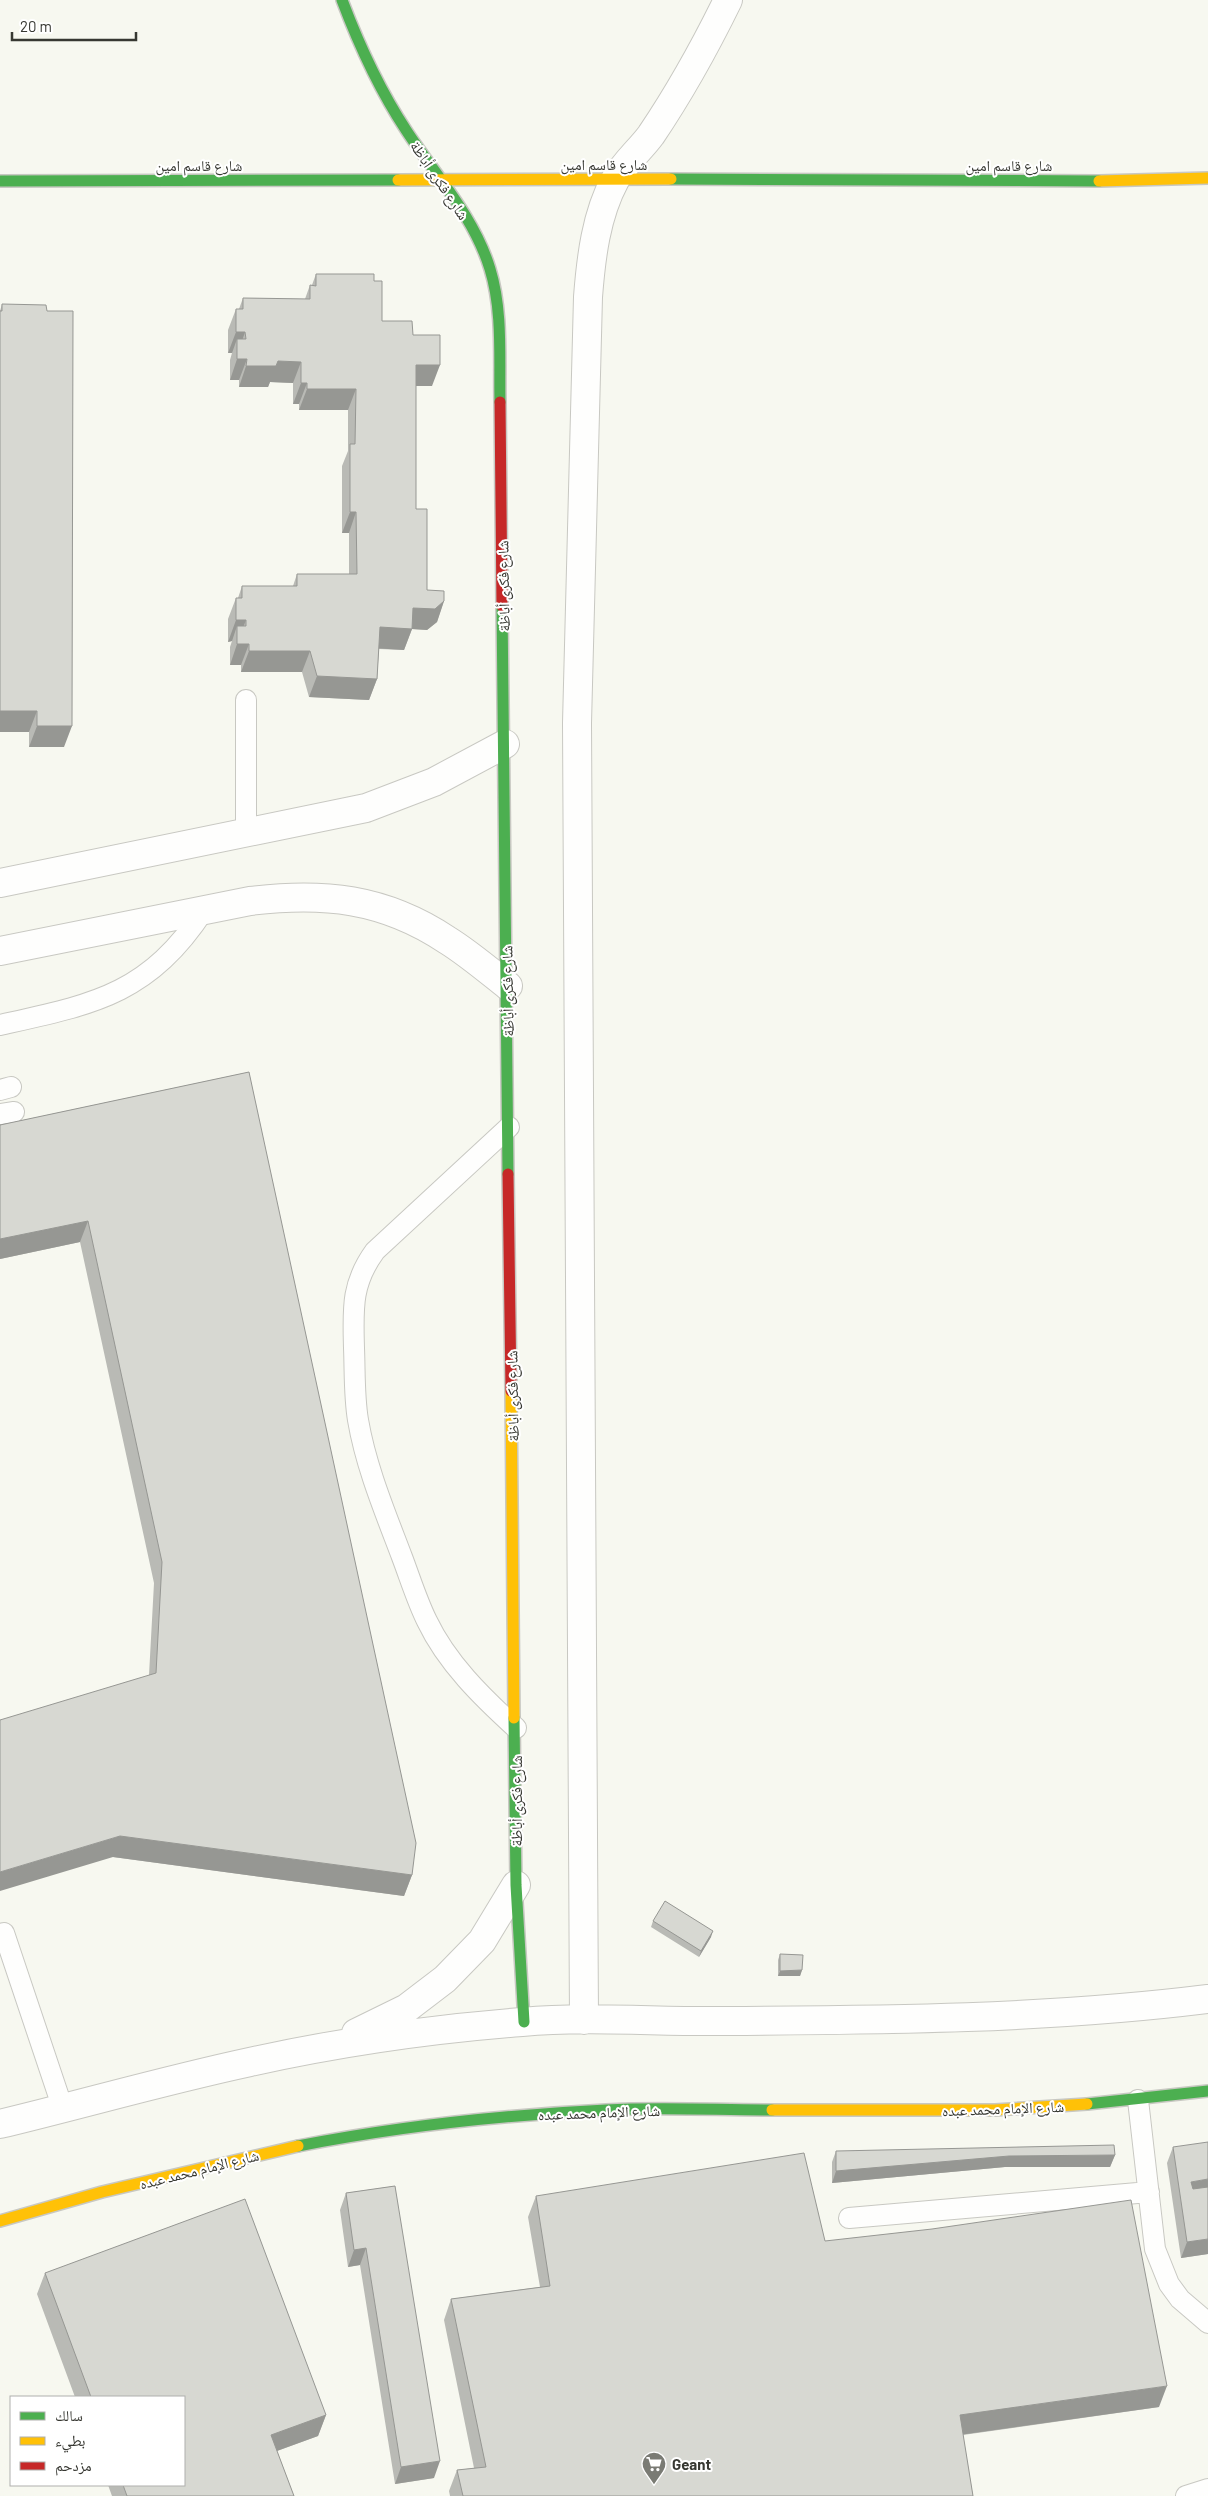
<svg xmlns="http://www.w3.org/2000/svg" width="1208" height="2496" font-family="Barlow,'Noto Naskh Arabic',sans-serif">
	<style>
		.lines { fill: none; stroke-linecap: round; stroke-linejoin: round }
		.lane-casing { stroke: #c8c8c2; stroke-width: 22 }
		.street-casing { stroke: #c8c8c2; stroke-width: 30 }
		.fast-casing { stroke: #c8c8c2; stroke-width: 14 }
		.slow-casing { stroke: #c8c8c2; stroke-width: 14 }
		.jam-casing { stroke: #c8c8c2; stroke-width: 14 }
		.lane { stroke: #fefefd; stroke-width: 20 }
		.street { stroke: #fefefd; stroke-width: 28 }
		.fast { stroke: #4caf50; stroke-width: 11 }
		.slow { stroke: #ffc107; stroke-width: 11 }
		.jam { stroke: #c62828; stroke-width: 11 }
		.wall { fill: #b9bab5 }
		.shaded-wall { fill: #969793 }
		.building { fill: #d7d8d2; stroke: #969793 }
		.labels { text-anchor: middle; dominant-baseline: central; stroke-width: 4; stroke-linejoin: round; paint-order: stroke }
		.street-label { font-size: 15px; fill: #373832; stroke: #fff }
		.poi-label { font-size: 15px; font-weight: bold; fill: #373832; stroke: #fff; text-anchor: start }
	</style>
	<rect width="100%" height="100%" fill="#f7f8f0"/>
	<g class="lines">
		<defs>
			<path id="lane" d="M246,833V700
				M0,1025C94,1004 148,995 204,910
				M0,1090L11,1087
				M0,1114L14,1112
				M509,1127L375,1251C351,1284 353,1309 354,1348C355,1372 354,1396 358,1420C366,1467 385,1512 402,1557C410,1578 417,1601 427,1621C447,1663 482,1697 516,1728
				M4,1933L63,2109
				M1138,2100L1155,2249L1169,2284L1180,2299L1208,2323
				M849,2218L1149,2192
				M1186,2496L1208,2489"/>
			<path id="street" d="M0,883L366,808L434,782L505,744
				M0,951L250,901C323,892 384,898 447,940C468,953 488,970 508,986
				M584,2020L577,723L588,297C591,258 596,215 615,180C624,163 640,150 651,135C680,92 705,47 728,0
				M356,2033L407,2008L445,1979L482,1941L516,1885
				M0,2124C83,2104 166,2080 250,2062C340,2042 431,2029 522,2022C590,2016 657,2022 725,2021C886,2020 1048,2019 1208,1999"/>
			<path id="fast" d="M342,0C359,45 379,89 406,130C435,175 474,216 490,269C503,311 499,358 500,402
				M671,179L1099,181
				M0,181L398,180
				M502,606L508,1174
				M514,1718L516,1885L524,2022
				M1087,2104L1208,2091
				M298,2146C400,2126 503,2115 606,2110C661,2107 717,2110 772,2110"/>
			<path id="slow" d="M398,180L671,179
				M1099,181L1208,178
				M511,1391L514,1718
				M772,2110H995L1087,2104
				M0,2221L102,2192L298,2146"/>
			<path id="jam" d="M500,402L502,606
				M508,1174L511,1391"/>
		</defs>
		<use href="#lane" class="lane-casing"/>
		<use href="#street" class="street-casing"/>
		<use href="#fast" class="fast-casing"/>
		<use href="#slow" class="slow-casing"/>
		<use href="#jam" class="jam-casing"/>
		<use href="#lane" class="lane"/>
		<use href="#street" class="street"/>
		<use href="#fast" class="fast"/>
		<use href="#slow" class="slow"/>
		<use href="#jam" class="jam"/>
	</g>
	<path class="wall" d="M316,274L374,281L382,321L413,335L432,386H416V509L427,590L444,601L437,622L427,630L412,629L404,650L379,649L377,679L369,700L309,697L302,672H241V665H230V647L232,641L228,642V619L236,598H238L242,586H293L297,574H349V533H342V466L348,451V410H299V404H293V383L270,382L268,387H239V380H230V360L232,353H228V330L236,309H239L243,298L305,299L310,285H312Z
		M2,304L64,747H29V732H0V311Z
		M249,1072L412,1875L404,1896L113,1857L149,1675L154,1583L80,1242L0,1259V1125Z
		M653,1921L711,1937L699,1957L651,1927Z
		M780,1954L802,1970L800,1976H778V1960Z
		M1173,2147L1208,2254L1181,2258L1167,2163Z
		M836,2151L1115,2155L1110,2167H1005L832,2183V2162Z
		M395,2186L434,2478L395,2484L360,2265L348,2267L340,2210L346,2193Z
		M536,2196L825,2241L1159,2407L963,2435L973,2496H450L449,2491L457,2470L474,2468L444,2320L451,2299L540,2287L528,2217Z
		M45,2273L326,2415L318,2436L277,2451L294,2496H112L108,2485H184V2397H75L37,2294Z"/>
	<path class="shaded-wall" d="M236,332H245L238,353L237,339L232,353H228Z
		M237,359H247L239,380H230Z
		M278,361L301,362L293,383L270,382L268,387H239L246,366Z
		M416,365H440L432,386H409Z
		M301,383H307L299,404H293Z
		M307,389H356L348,410H299Z
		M350,512H356L349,533H342Z
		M444,601L437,622L427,630L412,629L404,650L372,648L380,627L413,608Z
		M236,620H246L238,641L237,626L232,641L228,642Z
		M237,644H249L241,665H230Z
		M249,651H310L302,672H241Z
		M317,676L377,679L369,700L309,697Z
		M0,711H37L29,732H0Z
		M37,726H72L64,747H29Z
		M88,1221L80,1242L0,1259V1239Z
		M120,1836L412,1875L404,1896L113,1857L0,1891V1872Z
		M713,1931L711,1937L699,1957L701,1951Z
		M802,1970L800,1976H778L780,1971Z
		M1115,2155L1110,2167H1005L832,2183L836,2171L1009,2156Z
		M1208,2179V2195L1185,2198L1191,2182Z
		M1208,2239V2254L1181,2258L1187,2242Z
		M366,2248L360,2265L348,2267L354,2250Z
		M1167,2386L1159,2407L952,2436L960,2415Z
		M326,2415L318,2436L263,2456L271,2435Z
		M440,2461L434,2478L395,2484L401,2467Z"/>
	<path class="building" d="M316,274H374V281H382V321H412L413,335H440V365H416V509H427V590L444,591V601L435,609L413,608L412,629L380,627L377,679L317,676L310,651H249V644H237V626H246V620H236V598H242V586H297V574H357L356,512H350V444H355L356,389H307V383H301V362L278,361L276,366H246L247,359H237V339H246L245,332H236V309H243V298L310,299V285L316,286Z
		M2,304L46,305L47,311H73L72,726H37V711H0V311H2Z
		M249,1072L416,1843L412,1875L120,1836L0,1872V1720L156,1673L162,1562L88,1221L0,1239V1125Z
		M665,1901L713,1931L701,1951L653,1921Z
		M780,1954L803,1955L802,1970L780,1971Z
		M1208,2142V2179L1191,2182L1193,2189L1208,2187V2239L1187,2242L1173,2147Z
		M1114,2145L1115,2155L1009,2156L836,2171V2151Z
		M804,2153L825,2241L932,2229L1131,2200L1167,2386L960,2415L973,2496H463L457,2470L486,2467L451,2299L550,2286L536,2196Z
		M395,2186L440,2461L401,2467L366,2248L354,2250L346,2193Z
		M245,2199L326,2415L271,2435L294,2496H127L123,2485H184V2397H91L45,2273Z"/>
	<defs>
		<symbol id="supermarket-pin" viewBox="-11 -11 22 30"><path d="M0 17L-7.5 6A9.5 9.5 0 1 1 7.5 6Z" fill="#7a7b74" stroke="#fff"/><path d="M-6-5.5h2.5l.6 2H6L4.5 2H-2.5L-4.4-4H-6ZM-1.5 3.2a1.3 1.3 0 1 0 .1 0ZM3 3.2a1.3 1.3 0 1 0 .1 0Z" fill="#fff"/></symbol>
	</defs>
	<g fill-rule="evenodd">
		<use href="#supermarket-pin" x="640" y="2450" width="28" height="38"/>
	</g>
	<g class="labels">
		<g class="street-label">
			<text x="604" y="164">شارع قاسم امين</text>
			<text x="199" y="165">شارع قاسم امين</text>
			<text x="1009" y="165">شارع قاسم امين</text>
			<text transform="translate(440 180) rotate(56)">شارع فكرى أباظة</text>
			<text transform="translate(503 586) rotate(-91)">شارع فكرى أباظة</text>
			<text transform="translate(507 991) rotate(-91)">شارع فكرى أباظة</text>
			<text transform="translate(512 1396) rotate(-91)">شارع فكرى أباظة</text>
			<text transform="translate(516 1801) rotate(-90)">شارع فكرى أباظة</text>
			<text transform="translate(1003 2108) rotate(-2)">شارع الإمام محمد عبده</text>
			<text transform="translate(599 2112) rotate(-2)">شارع الإمام محمد عبده</text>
			<text transform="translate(199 2169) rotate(-14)">شارع الإمام محمد عبده</text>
		</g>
		<g class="poi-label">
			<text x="672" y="2464">Geant</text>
		</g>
	</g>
	<rect x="10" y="2396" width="175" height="90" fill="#ffffff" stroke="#afafad"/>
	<rect x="20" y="2412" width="25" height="8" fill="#4caf50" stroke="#afafad"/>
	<text x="55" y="2421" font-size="15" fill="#373832">سالك</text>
	<rect x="20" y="2437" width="25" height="8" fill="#ffc107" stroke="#afafad"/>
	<text x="55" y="2446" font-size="15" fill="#373832">بطيء</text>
	<rect x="20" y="2462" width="25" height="8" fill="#c62828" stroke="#afafad"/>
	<text x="55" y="2471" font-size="15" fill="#373832">مزدحم</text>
	<path d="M12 32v8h124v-8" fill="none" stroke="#373832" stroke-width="2.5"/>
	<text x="20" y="32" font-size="15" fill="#373832" stroke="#ffffff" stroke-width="4" paint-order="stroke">20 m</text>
</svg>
